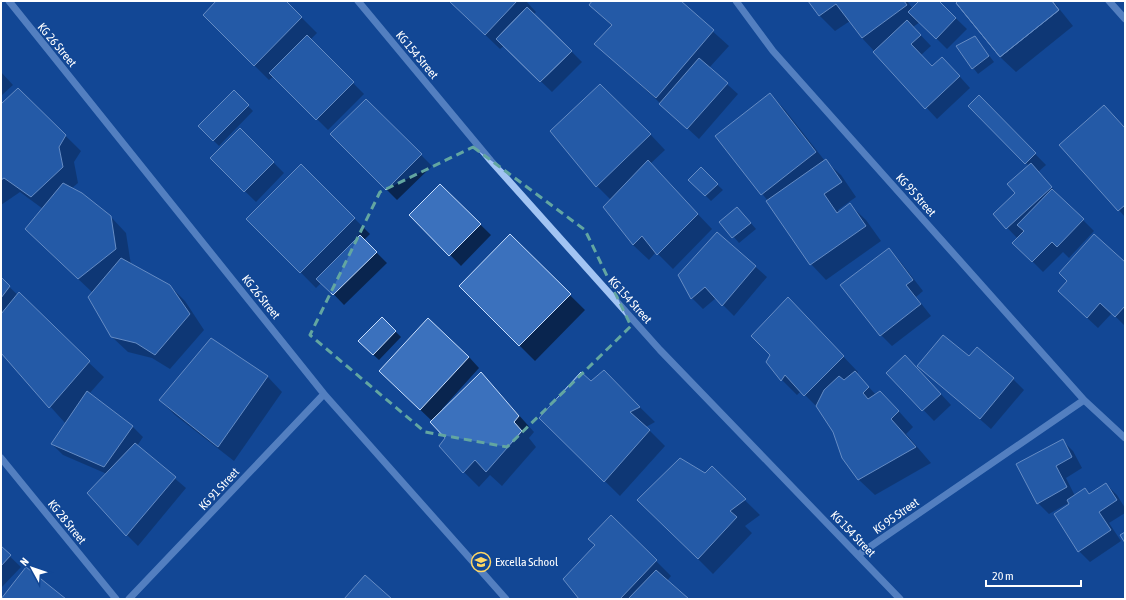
<svg xmlns="http://www.w3.org/2000/svg" width="1126" height="600" font-family="'Asap Condensed',sans-serif">
	<style>
		.shadow { fill: #0007 }
		.building { fill: #3b71bd; stroke: #c9dffd }
		.lines { fill: none; stroke-linecap: round; stroke-linejoin: round }
		.minor { stroke: #a2c4f3; stroke-width: 7 }
		.marked { fill: none; stroke: #63a6a1; stroke-width: 3; stroke-dasharray: 8 5; stroke-linejoin: round }
		.labels { text-anchor: middle; dominant-baseline: central; stroke-width: 3; stroke-linejoin: round; paint-order: stroke }
		.street-label { font-size: 12px; fill: #fff; stroke: #124795 }
		.poi-label { font-size: 12px; fill: #fff; stroke: #124795; text-anchor: start }
	</style>
	<rect width="100%" height="100%" fill="#124795"/>
	<path class="shadow" d="M217,1H285L317,33L310,40L364,94L328,130L274,76L269,80L204,15Z
		M450,1H526L536,12L534,14L582,62L552,92L504,46L500,49Z
		M593,1H679L729,46L709,68L738,94L699,139L596,44L612,26L590,4Z
		M810,1H907L913,9L920,1H938L967,29L947,49L920,22L913,27L931,46L921,55L932,67L953,69L970,88L937,119L862,38L850,21L835,31L820,16Z
		M960,1H1053L1073,26L1016,72L1000,57L957,3Z
		M975,37L994,62L978,74L957,47Z
		M1,72L13,85L1,96Z
		M18,89L81,151L74,162L78,183L72,188L111,217L126,233L131,265L170,286L185,301L204,330L170,369L152,358L128,352L112,337L93,293L41,244L43,209L20,192L1,205V105Z
		M234,92L253,111L219,146L199,126Z
		M770,94L785,110L825,161L841,175L856,197L838,210L840,212L850,205L866,220L881,241L826,280L811,264L768,201L716,136Z
		M979,97L1046,165L1038,172L1062,199L1094,231L1069,258L1063,252L1043,272L1014,243L1018,239L994,214L1017,193L1029,166L969,106Z
		M366,100L432,166L397,200L331,134Z
		M1104,106L1125,127V217L1061,145Z
		M240,129L284,173L256,202L211,158Z
		M650,134L665,150L650,164L712,229L673,269L656,252L649,260L633,245L611,200L597,186Z
		M301,165L370,234L364,240L387,263L344,305L322,282L316,288L248,219Z
		M701,169L723,190L711,201L690,180Z
		M440,185L491,235L461,266L411,215Z
		M743,214L756,229L739,243L721,222Z
		M717,233L767,277L734,316L716,298L703,309L692,298Z
		M510,236L585,310L535,361L460,286Z
		M888,249L899,260L923,291L916,297L931,316L892,346L881,335Z
		M1125,263V326L1112,313L1098,328L1070,302Z
		M1,279L104,377L89,394L132,426L143,437L137,446L186,488L138,546L127,535L107,474L63,455L52,444L66,424L1,352Z
		M803,314L858,372L857,374L876,395L895,407L913,427L906,434L931,463L875,495L859,480L843,457L834,431L819,409L801,391L797,395L782,380L768,361Z
		M382,318L401,337L379,360L365,347Z
		M469,357L479,368L442,409L443,410L481,373L534,432L529,438L536,447L502,486L490,475L479,487L464,472L446,438L432,421L391,382Z
		M969,358L1013,379L1024,390L991,429L919,366Z
		M916,367L951,405L934,421L888,373Z
		M604,372L655,422L646,427L665,446L620,496L556,433L591,382Z
		M267,376L282,392L234,461L175,415L160,400Z
		M1062,440L1073,451L1082,468L1066,478L1075,496L1085,490L1090,495L1106,484L1117,495L1125,508V513L1109,523L1121,541L1090,562L1079,551L1072,501L1049,514L1038,503Z
		M712,468L760,515L745,526L752,533L713,574L639,500L705,475Z
		M611,516L671,576L667,581L688,599H581L596,545Z
		M1,548L21,567L1,588Z"/>
	<path class="building" d="M216,1H286L302,17L254,66L203,15Z
		M449,1H517L485,35Z
		M592,1H681L714,30L656,98L594,44L612,25L589,5Z
		M808,1H904L907,5L862,38L836,4L819,16Z
		M919,1H939L956,18L936,39L908,12Z
		M958,1H1052L1059,10L1000,57L956,3Z
		M958,1H1052L1059,10L1000,57L956,3Z
		M527,7L572,51L540,82L496,39Z
		M527,7L572,51L540,82L496,39Z
		M907,20L921,35L911,44L932,66L942,57L960,76L925,109L873,52Z
		M307,35L354,82L316,120L269,73Z
		M975,36L989,56L972,69L956,46Z
		M699,58L728,83L687,129L659,104Z
		M600,84L651,134L596,187L550,131Z
		M18,88L66,135L59,147L63,167L31,197L4,178L1,180V104Z
		M234,90L249,105L213,141L198,126Z
		M770,93L816,152L761,195L715,136Z
		M979,95L1036,153L1025,164L968,106Z
		M366,99L422,154L386,190L330,134Z
		M1104,105L1125,128V205L1118,211L1059,145Z
		M240,128L274,162L244,192L210,158Z
		M826,159L842,182L824,194L837,213L850,203L866,226L810,265L766,201Z
		M648,160L698,214L657,255L642,236L633,245L603,207Z
		M1031,163L1052,187L1006,229L993,214L1015,193L1007,184Z
		M301,164L355,218L300,273L246,219Z
		M701,167L718,184L705,196L688,180Z
		M63,183L82,193L111,216L116,249L78,279L25,229Z
		M440,184L481,224L449,256L409,215Z
		M1052,189L1084,219L1057,247L1052,242L1032,262L1012,243L1024,231L1017,225Z
		M737,207L751,223L732,238L719,222Z
		M717,232L756,266L722,306L705,287L691,299L678,275Z
		M510,234L571,294L519,346L459,286Z
		M1094,234L1125,262V306L1115,317L1100,303L1087,318L1058,291L1067,281L1059,273Z
		M360,235L377,252L333,295L316,279Z
		M889,248L913,280L906,285L921,304L880,336L840,285Z
		M121,258L170,285L190,314L155,355L136,343L111,337L88,297Z
		M1,277L10,286L1,298Z
		M19,292L90,361L49,408L1,353V314Z
		M788,297L844,356L804,396L785,375L781,381L766,362L770,355L751,336Z
		M382,317L396,331L373,355L358,341Z
		M428,318L469,357L420,410L379,371Z
		M943,335L969,356L977,347L1014,378L980,419L917,366Z
		M211,338L268,376L218,447L159,400Z
		M905,355L941,394L922,411L886,373Z
		M604,370L640,407L630,412L650,430L604,482L539,418L581,372L591,381Z
		M855,371L869,387L863,393L868,399L880,391L899,411L891,419L916,447L858,480L842,458L833,432L816,406L824,390L839,376L844,380Z
		M481,372L519,416L514,422L522,431L486,472L475,460L463,473L439,446L445,438L430,422Z
		M87,391L133,426L104,467L51,444Z
		M1063,439L1072,457L1056,466L1067,487L1037,504L1016,464Z
		M135,443L176,477L126,536L87,493Z
		M680,458L705,473L712,466L746,499L730,511L737,517L698,559L637,500Z
		M1106,483L1117,500L1099,512L1111,530L1078,552L1054,514L1069,504L1067,500L1085,488L1089,494Z
		M611,515L657,560L620,599H579L563,579L595,545L588,539Z
		M1125,532V543L1120,535Z
		M1,546L11,555L1,566Z
		M26,567L66,599H1Z
		M656,570L689,599H628Z
		M365,575L392,599H344Z"/>
	<g class="lines">
		<path class="minor" d="M9,1L324,394L506,599
			M358,1L491,161L660,350L900,599
			M736,1L773,51L1084,400L1125,438
			M1109,1L1125,19
			M1,458L116,599
			M858,555L1084,400
			M129,599L324,394"/>
	</g>
	<path d="M0 0H1126V600H0ZM473,147L585,230L631,326L507,447L425,432L310,335L380,192Z" fill="#124795" fill-opacity=".55" fill-rule="evenodd"/>
	<path class="marked" d="M473,147L585,230L631,326L507,447L425,432L310,335L380,192Z"/>
	<defs>
		<symbol id="school-ring" viewBox="-11 -11 22 22"><circle r="9.5" fill="#124795" stroke="#ffd763" stroke-width="1.5"/><path d="M0-5L7-2L0 1L-7-2ZM-4 1L0 2.5L4 1V4Q0 6-4 4Z" fill="#ffd763"/></symbol>
	</defs>
	<g fill-rule="evenodd">
		<use href="#school-ring" x="470" y="551" width="22" height="22"/>
	</g>
	<g class="labels">
		<g class="street-label">
			<text transform="translate(57 45) rotate(50)">KG 26 Street</text>
			<text transform="translate(417 55) rotate(50)">KG 154 Street</text>
			<text transform="translate(916 195) rotate(48)">KG 95 Street</text>
			<text transform="translate(261 297) rotate(51)">KG 26 Street</text>
			<text transform="translate(630 300) rotate(48)">KG 154 Street</text>
			<text transform="translate(219 489) rotate(-47)">KG 91 Street</text>
			<text transform="translate(896 516) rotate(-35)">KG 95 Street</text>
			<text transform="translate(67 522) rotate(51)">KG 28 Street</text>
			<text transform="translate(853 534) rotate(46)">KG 154 Street</text>
		</g>
		<g class="poi-label">
			<text x="495" y="562">Excella School</text>
		</g>
	</g>
	<rect width="1126" height="600" fill="none" stroke="#ffffff" stroke-width="4"/>
	<g transform="translate(32 568) rotate(310)" stroke="#124795" stroke-width="3" paint-order="stroke">
	<path d="M0-3L7 15L0 10L-7 15Z" fill="#ffffff"/>
	<text y="-6" font-size="11" font-weight="bold" text-anchor="middle" fill="#ffffff">N</text>
	</g>
	<path d="M986 580v6h95v-6" fill="none" stroke="#ffffff" stroke-width="2"/>
	<text x="992" y="580" font-size="12" fill="#ffffff" stroke="#124795" stroke-width="3" paint-order="stroke">20 m</text>
</svg>
